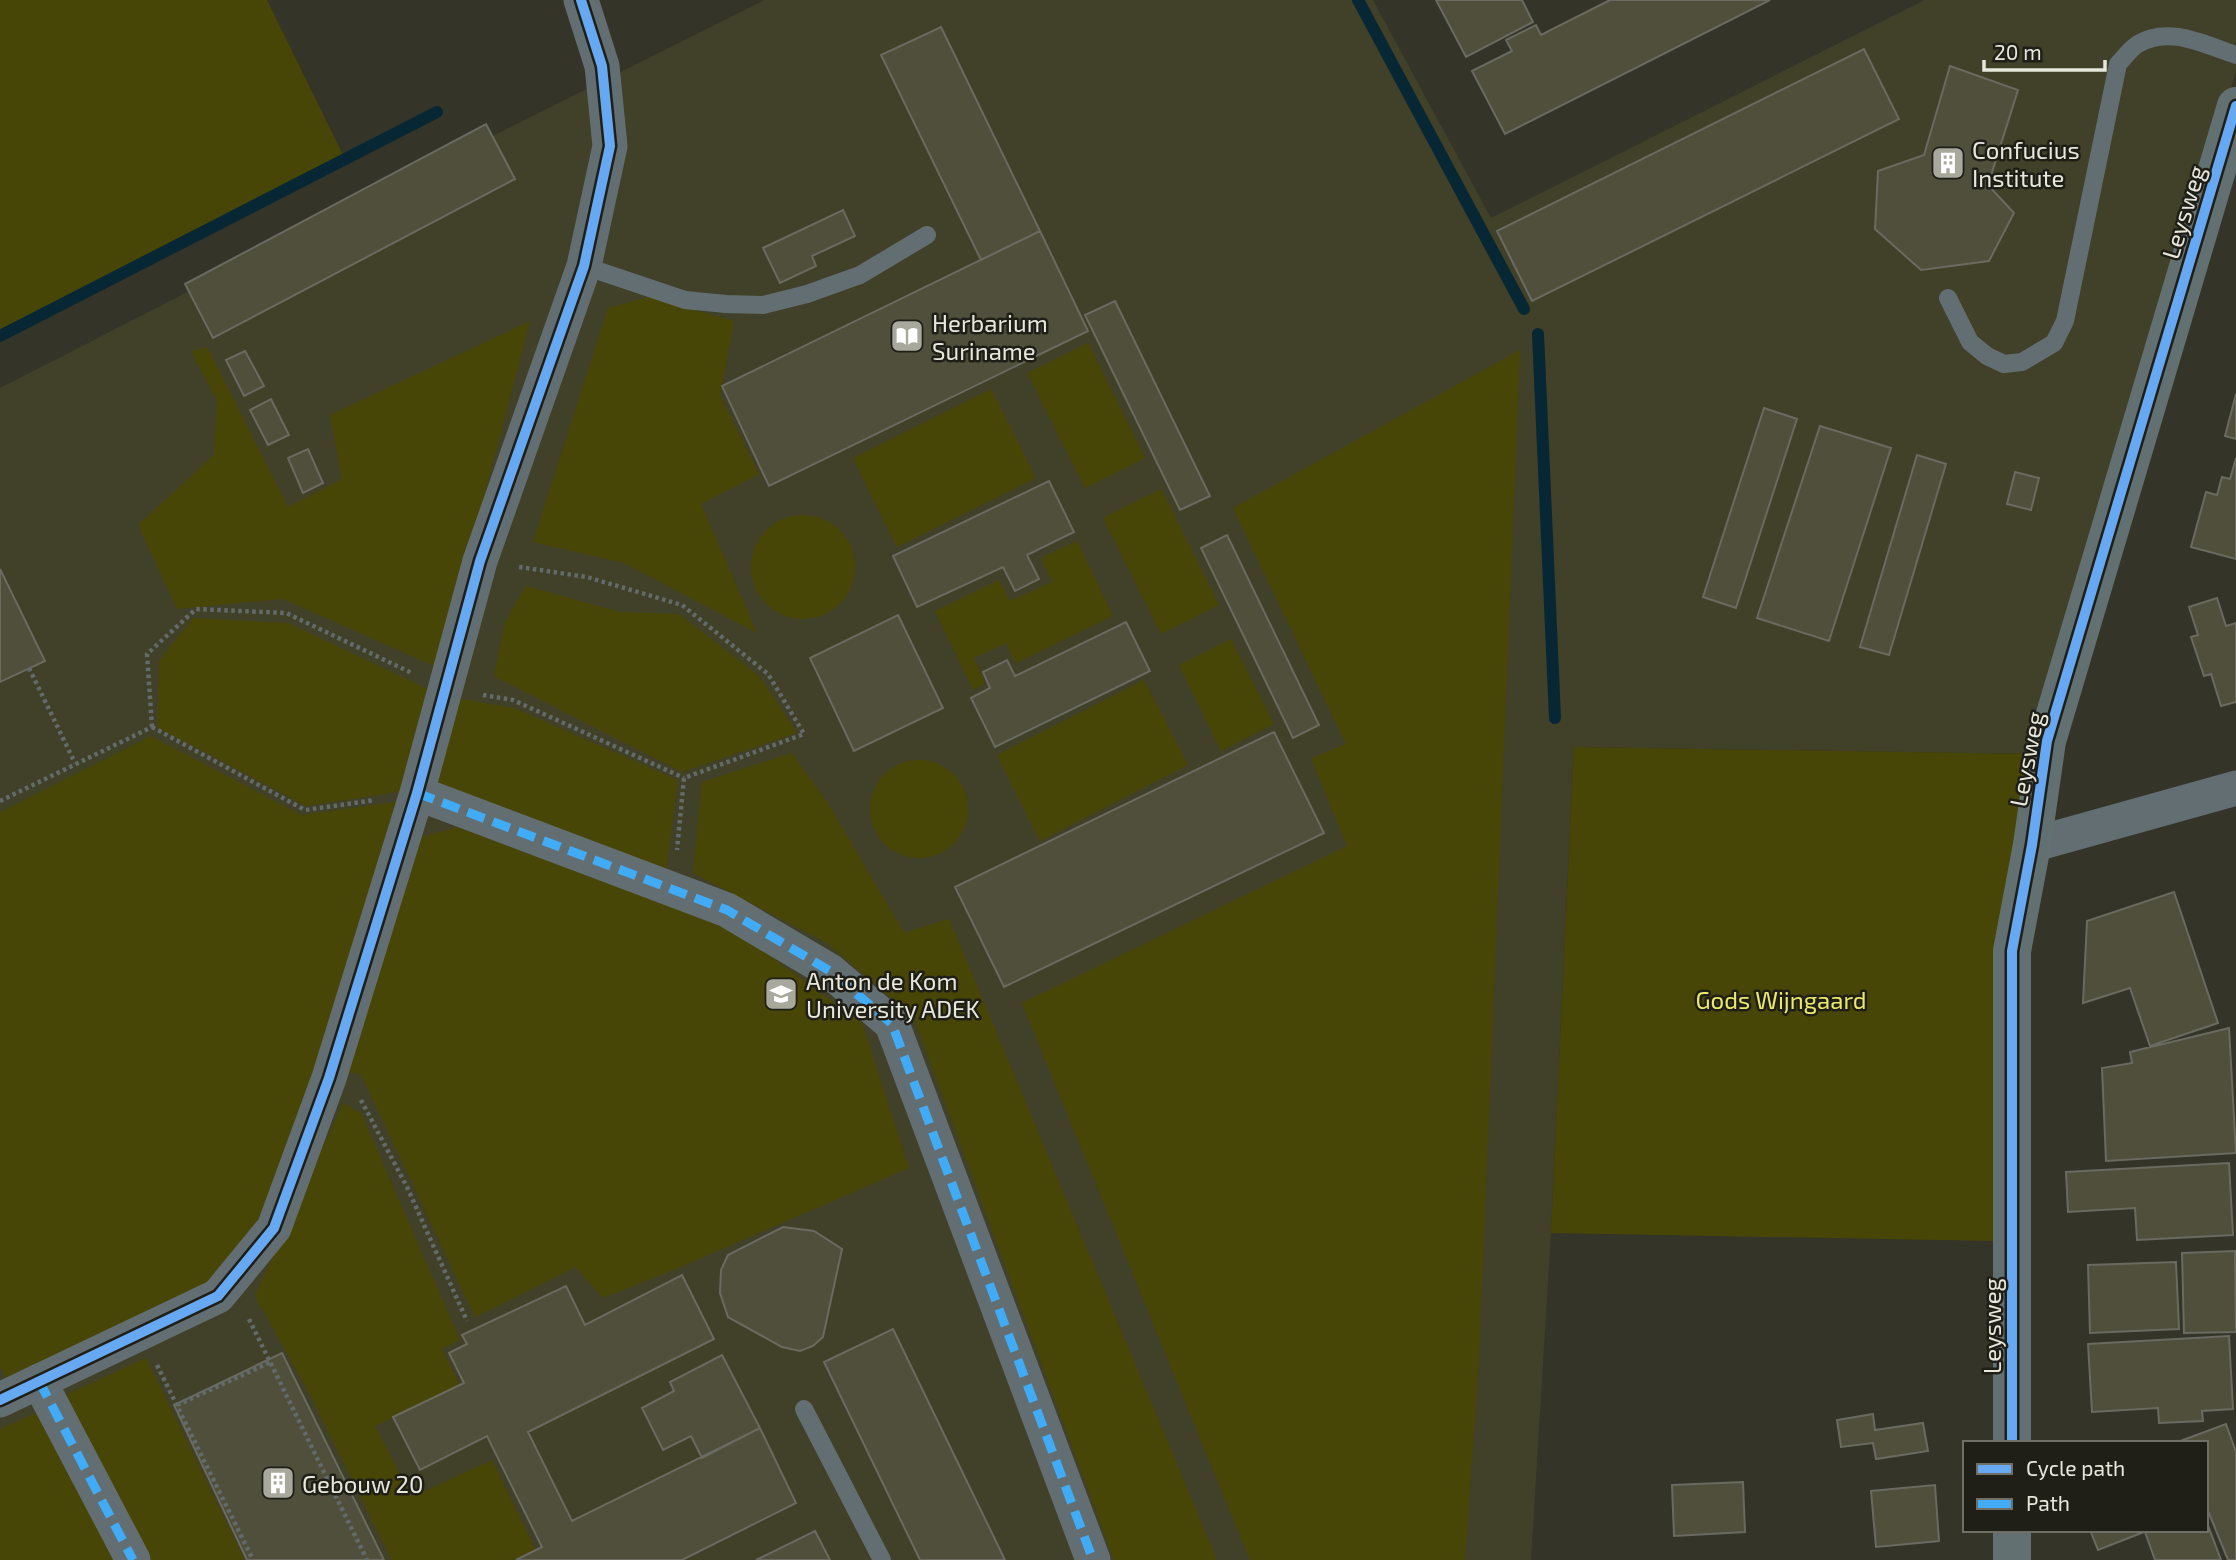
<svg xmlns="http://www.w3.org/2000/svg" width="2236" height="1560" font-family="'Exo 2',sans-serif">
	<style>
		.built { fill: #414028 }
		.green { fill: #484606 }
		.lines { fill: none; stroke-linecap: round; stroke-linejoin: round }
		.stream { stroke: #072734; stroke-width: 12 }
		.building { fill: #4f4f3c; stroke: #6a6a61; stroke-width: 2 }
		.path { stroke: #626a6a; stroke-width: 4.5; stroke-dasharray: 3.5 3.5; stroke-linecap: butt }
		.lane { stroke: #626e72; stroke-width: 18 }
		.street { stroke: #626e72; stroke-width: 35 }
		.secondary { stroke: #637072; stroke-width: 38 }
		.quiet { stroke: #42abf6; stroke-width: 9; stroke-dasharray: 18 9; stroke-linecap: butt }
		.cycleway-casing { stroke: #1f1f17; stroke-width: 15 }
		.cycleway { stroke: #66a8f1; stroke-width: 10 }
		.labels { text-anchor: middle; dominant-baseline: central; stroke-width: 5; stroke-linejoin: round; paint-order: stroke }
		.poi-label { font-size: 24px; fill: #e7e7dc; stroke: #1f1f17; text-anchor: start }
		.street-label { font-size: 24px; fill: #e7e7dc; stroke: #1f1f17 }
		.park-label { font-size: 24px; fill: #ebe96a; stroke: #1f1f17 }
	</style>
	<rect width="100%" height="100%" fill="#343429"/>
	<path class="built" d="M765,0H1373L1491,218L1925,0H2236V71L2032,754L1574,747L1551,1233L1531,1560H0V388L483,141Z"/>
	<path class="green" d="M0,0H267L345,159L0,336Z
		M649,297L734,321L720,396L759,474L701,504L757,633L624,563L533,542L608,308Z
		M530,321L439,668L283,599L177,609L138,525L214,455L217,401L191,351L207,347L288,507L342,479L330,415Z
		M1088,343L1145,458L1085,488L1027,373Z
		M1520,350L1479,1358L1465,1560H1250L1022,1003L1347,846L1311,758L1346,744L1233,508Z
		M991,389L1036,478L897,547L853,458Z
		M1161,489L1219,605L1161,634L1103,518Z
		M751 567a52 52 0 1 1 104 0a52 52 0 1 1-104 0Z
		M1077,541L1113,616L1016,663L1006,643L974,658L985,684L973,690L935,611L999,580L1010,601L1052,582L1041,558Z
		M526,586L620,612L679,614L759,676L797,733L682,772L494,676L505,622Z
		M193,618L288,623L436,693L410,790L306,806L157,727L159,661Z
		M1231,639L1274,724L1221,751L1179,665Z
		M1144,680L1188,765L1040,841L997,755Z
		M450,697L514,708L678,780L664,886L427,789Z
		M151,736L301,815L411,800L266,1227L213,1290L10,1386L0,1366V812Z
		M1574,747L2032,754L1993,1241L1551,1233Z
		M792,753L829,805L904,933L949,919L1217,1560H1114L914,1018L827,943L693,873L702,782Z
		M870 809a49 49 0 1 1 98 0a49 49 0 1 1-98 0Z
		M458,827L736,931L862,1023L909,1168L678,1268L603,1298L575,1267L475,1317L361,1074L342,1072L417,838Z
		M343,1103L361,1113L460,1340L442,1349L460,1386L375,1426L412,1497L492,1460L535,1549L513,1560H392L309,1393L255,1296Z
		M146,1358L245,1560H142L59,1398Z
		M41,1411L120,1560H0V1429Z"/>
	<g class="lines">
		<path class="stream" d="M1358,0L1524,309
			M1538,334L1555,718
			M0,336L437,112"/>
	</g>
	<path class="building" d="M1436,0H1522L1533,22L1466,57Z
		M1610,0H1770L1505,134L1472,71L1512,51L1506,40L1536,25L1541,35Z
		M941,27L1040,231L981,260L881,55Z
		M1864,49L1899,119L1532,301L1497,231Z
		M1950,66L2018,90L1988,185L2014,213L1989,261L1921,270L1875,229L1878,171L1924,155Z
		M486,124L515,179L213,338L185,284Z
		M843,210L855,236L812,256L816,266L780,283L763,248Z
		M1040,231L1088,331L769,486L722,386Z
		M1115,301L1210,496L1180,510L1085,315Z
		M245,351L264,386L244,396L226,360Z
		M2236,394V439L2225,436Z
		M271,399L289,435L268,445L250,410Z
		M1764,408L1797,419L1736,608L1703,597Z
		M1820,426L1891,448L1829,641L1757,618Z
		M308,449L323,483L303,493L288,458Z
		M1917,455L1946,464L1889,655L1860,647Z
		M2236,458V559L2191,547L2206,492L2217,495L2222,477L2230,479Z
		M2015,472L2039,478L2031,510L2007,504Z
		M1049,481L1074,532L1027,555L1039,579L1015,591L1003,567L917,607L893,556Z
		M1227,535L1319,725L1293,738L1201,548Z
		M0,569L45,661L0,682Z
		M2217,598L2226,626L2236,623V702L2221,706L2211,674L2204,676L2191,637L2198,635L2189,607Z
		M898,615L943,708L854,751L810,658Z
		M1126,622L1150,671L995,747L971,698L990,688L983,672L1007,660L1015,676Z
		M1274,732L1324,833L1004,987L955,887Z
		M2174,892L2218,1023L2150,1046L2130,988L2083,1003L2087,921Z
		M2229,1028L2236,1153L2106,1161L2102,1068L2132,1063L2130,1052Z
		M2229,1163L2233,1235L2137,1240L2135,1208L2068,1212L2066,1172Z
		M783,1227L814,1231L842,1249L823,1337L813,1346L800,1351L782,1347L728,1317L720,1293L721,1270L728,1255Z
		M2235,1251L2236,1332L2184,1333L2182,1253Z
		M2176,1262L2179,1329L2090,1333L2088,1265Z
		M682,1275L714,1339L528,1432L572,1521L760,1428L796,1503L682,1560H516L542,1547L487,1436L420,1470L393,1417L464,1383L449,1353L467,1344L462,1335L566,1286L585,1325Z
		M893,1329L1005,1560H920L824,1362Z
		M2229,1336L2233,1409L2202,1411L2203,1421L2159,1423L2158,1408L2092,1412L2088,1344Z
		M282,1353L384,1560H247L174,1405Z
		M722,1355L760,1428L702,1458L691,1436L663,1450L642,1408L674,1391L670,1382Z
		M1873,1414L1875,1430L1923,1423L1928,1451L1876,1459L1873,1443L1841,1447L1837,1420Z
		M2226,1424L2236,1452V1560H2228L2206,1506V1443H2175Z
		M1743,1482L1745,1532L1674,1536L1672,1485Z
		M1935,1485L1939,1541L1876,1547L1871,1491Z
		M2206,1520L2221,1560H2155L2145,1532L2206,1530Z
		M2090,1530H2149L2098,1550Z
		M815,1531L830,1560H756Z"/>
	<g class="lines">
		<path class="path" d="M519,567L587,577L682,605L768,674L804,734L684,778L677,850
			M29,668L75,763
			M483,695L513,700L684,778
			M152,727L147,654L196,609L286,613L412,673
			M152,727L305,810L375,800
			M0,801L152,727
			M361,1100L407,1187L467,1321
			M249,1319L367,1560
			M157,1365L253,1560
			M177,1405L271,1362"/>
		<path class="lane" d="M584,266L685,300L726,304L763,305L807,294L860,275L927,235
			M1948,298L1970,342L1987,356L2004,364L2022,362L2054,343L2065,321L2118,64C2125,57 2131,48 2138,44C2169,25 2205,45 2236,55
			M804,1409L882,1560"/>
		<path class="street" d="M417,793L727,910L830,971L892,1024L1093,1560
			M2032,845L2236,788
			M39,1381L133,1560
			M0,1400L218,1296L274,1228L329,1078L417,793L480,561L584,266L610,146L602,66L581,0"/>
		<path class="secondary" d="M2012,1443V951L2032,845L2047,741L2236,106
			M2012,1560V1530"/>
		<path class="quiet" d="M417,793L727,910L830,971L892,1024L1093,1560
			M39,1381L133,1560"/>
		<defs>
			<path id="cycleway" d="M0,1400L218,1296L274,1228L329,1078L417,793L480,561L584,266L610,146L602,66L581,0
				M2012,1443V951L2032,845L2047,741L2236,106"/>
		</defs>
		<use href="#cycleway" class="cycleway-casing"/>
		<use href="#cycleway" class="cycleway"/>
	</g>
	<defs>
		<symbol id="building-square" viewBox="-11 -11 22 22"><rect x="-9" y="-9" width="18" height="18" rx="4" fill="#a8a89d" stroke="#1f1f17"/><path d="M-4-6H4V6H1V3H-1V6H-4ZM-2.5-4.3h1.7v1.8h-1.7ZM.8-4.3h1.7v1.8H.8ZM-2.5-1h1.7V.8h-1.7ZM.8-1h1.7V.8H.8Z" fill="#fff"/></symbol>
		<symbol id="library-square" viewBox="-11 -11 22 22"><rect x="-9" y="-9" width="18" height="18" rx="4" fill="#a8a89d" stroke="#1f1f17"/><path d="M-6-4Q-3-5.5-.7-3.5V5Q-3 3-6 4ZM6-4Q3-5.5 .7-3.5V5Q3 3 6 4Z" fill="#fff"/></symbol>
		<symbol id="university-square" viewBox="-11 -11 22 22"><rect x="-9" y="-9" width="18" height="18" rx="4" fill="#a8a89d" stroke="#1f1f17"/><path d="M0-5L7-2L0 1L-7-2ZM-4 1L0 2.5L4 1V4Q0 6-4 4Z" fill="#fff"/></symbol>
	</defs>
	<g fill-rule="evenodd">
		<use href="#building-square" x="1929" y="144" width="38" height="38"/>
		<use href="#library-square" x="888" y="317" width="38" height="38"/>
		<use href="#university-square" x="762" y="975" width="38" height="38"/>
		<use href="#building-square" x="259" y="1464" width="38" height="38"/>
	</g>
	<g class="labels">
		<g class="poi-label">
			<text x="1972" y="149">Confucius<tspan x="1972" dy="28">Institute</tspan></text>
			<text x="932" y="322">Herbarium<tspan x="932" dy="28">Suriname</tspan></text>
			<text x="806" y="980">Anton de Kom<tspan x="806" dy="28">University ADEK</tspan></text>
			<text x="302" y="1483">Gebouw 20</text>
		</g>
		<g class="street-label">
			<text transform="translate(2183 212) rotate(-73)">Leysweg</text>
			<text transform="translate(2026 759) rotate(-79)">Leysweg</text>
			<text transform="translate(1991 1326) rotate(-90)">Leysweg</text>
		</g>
		<g class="park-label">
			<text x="1781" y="999">Gods Wijngaard</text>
		</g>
	</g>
	<rect x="1963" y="1441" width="245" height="91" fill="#1f1f17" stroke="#6f6f66" stroke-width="2"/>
	<rect x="1977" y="1464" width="35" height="10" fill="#66a8f1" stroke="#6f6f66" stroke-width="2"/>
	<text x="2026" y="1476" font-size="21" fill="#e7e7dc">Cycle path</text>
	<rect x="1977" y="1499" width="35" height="10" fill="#42abf6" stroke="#6f6f66" stroke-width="2"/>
	<text x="2026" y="1511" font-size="21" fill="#e7e7dc">Path</text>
	<path d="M1984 60v10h121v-10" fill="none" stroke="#e7e7dc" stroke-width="3.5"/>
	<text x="1994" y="60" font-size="21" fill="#e7e7dc" stroke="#1f1f17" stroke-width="5" paint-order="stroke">20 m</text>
</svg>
